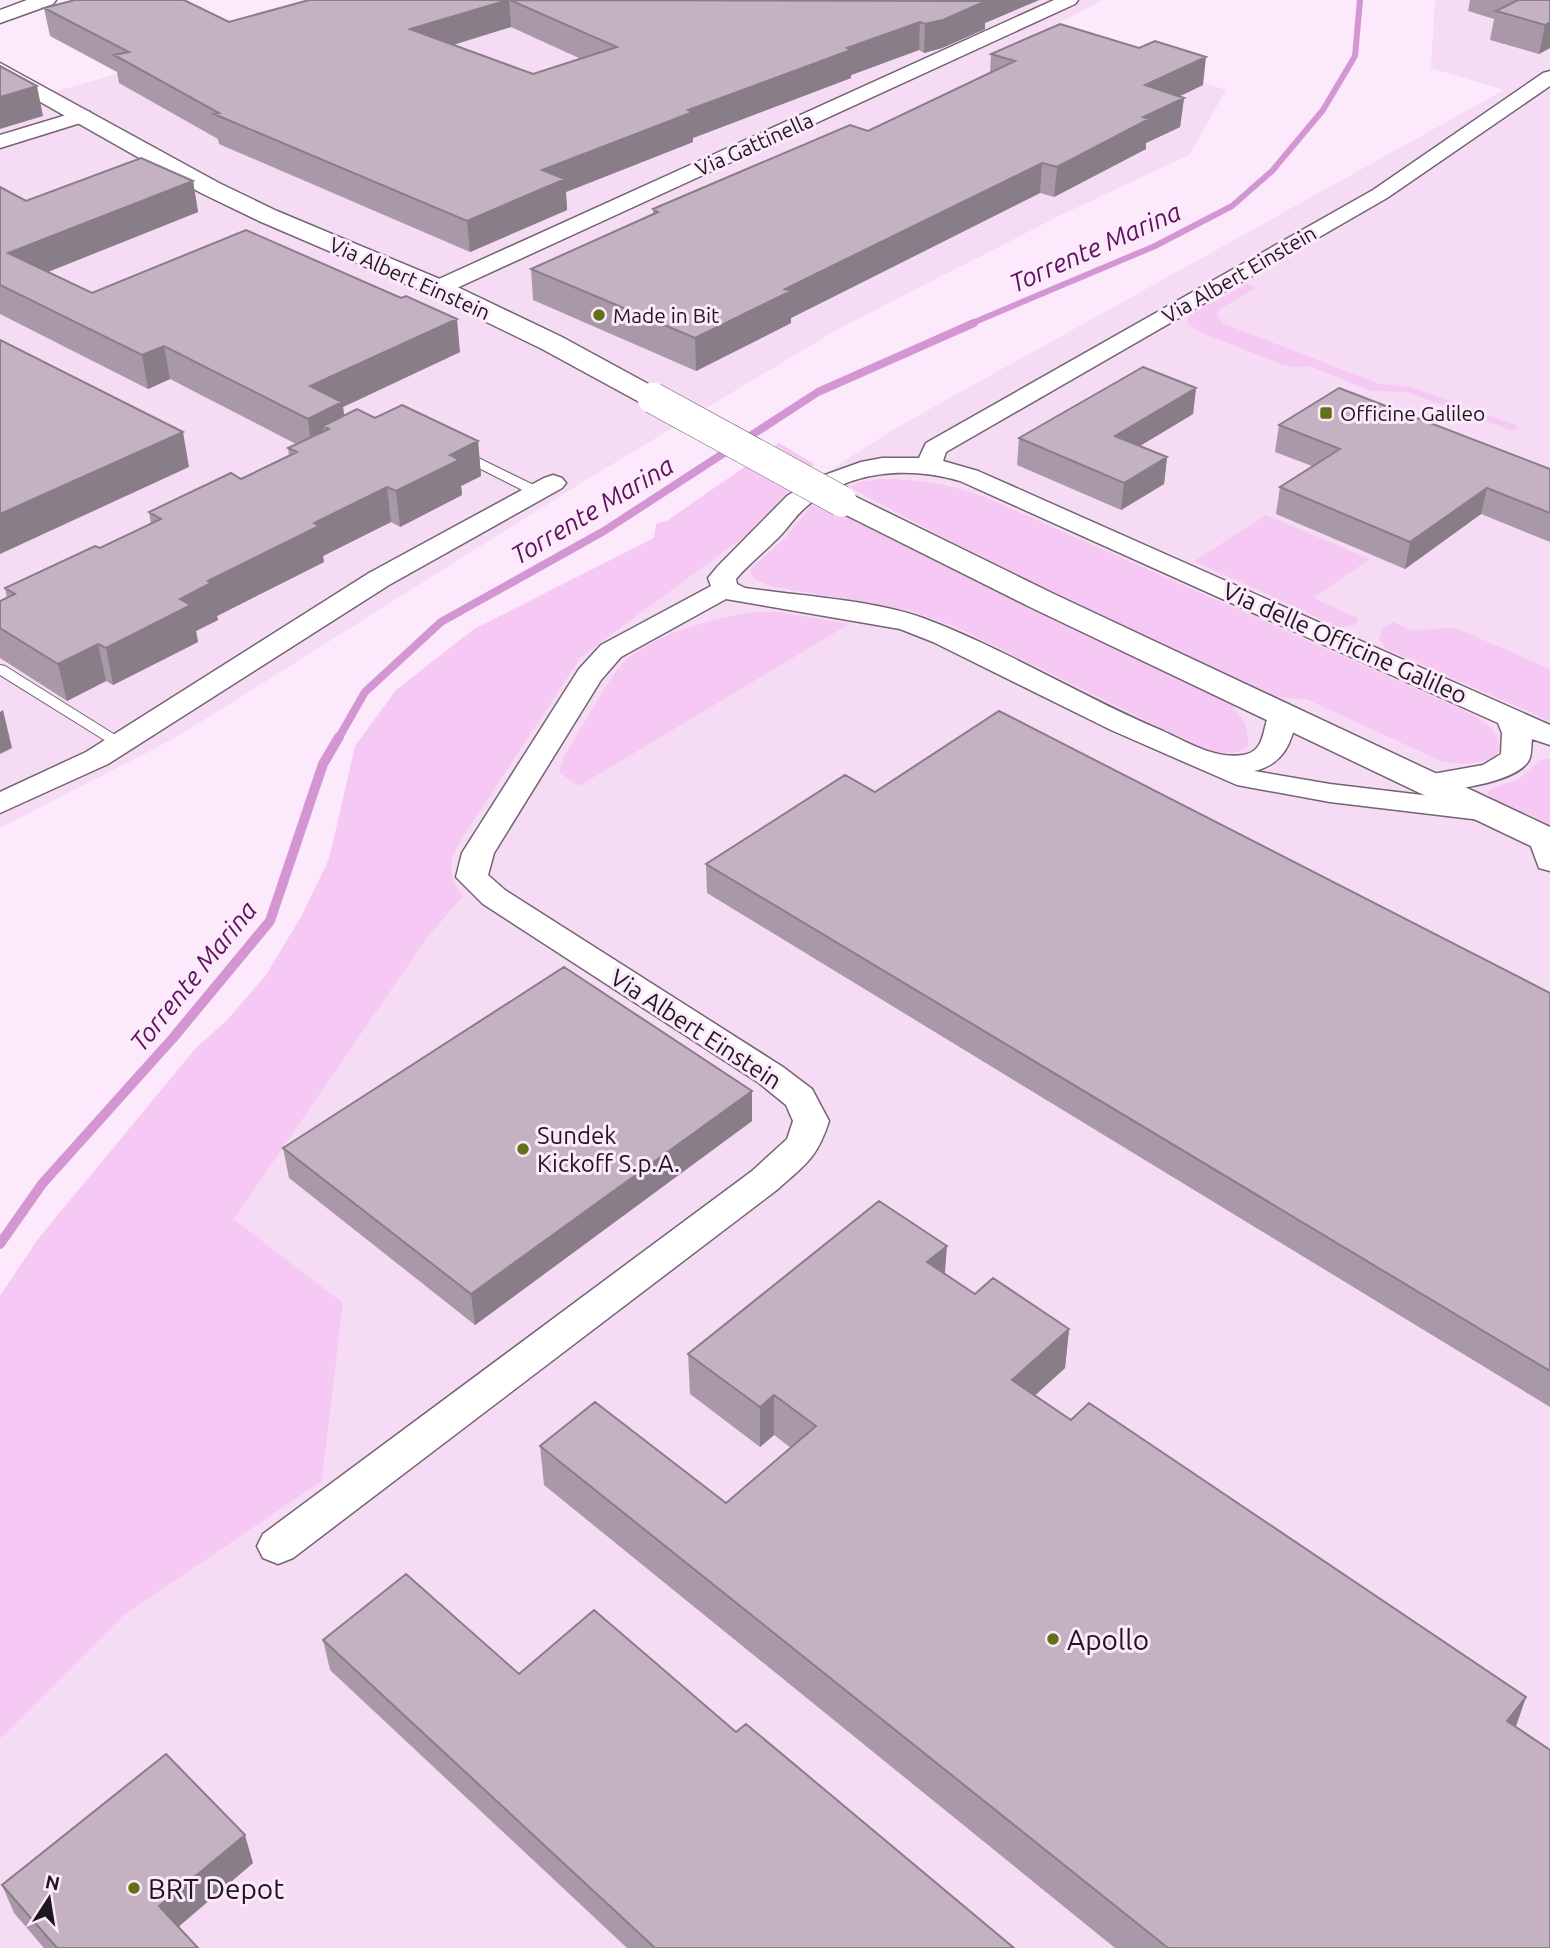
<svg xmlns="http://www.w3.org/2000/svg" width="1550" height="1948" font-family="Ubuntu,sans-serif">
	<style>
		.built { fill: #f5dcf4 }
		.green { fill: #f5c9f3 }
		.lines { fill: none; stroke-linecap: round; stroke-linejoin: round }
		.stream-far2 { stroke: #d496d2; stroke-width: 6 }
		.stream-far1 { stroke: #d496d2; stroke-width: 8 }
		.stream { stroke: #d496d2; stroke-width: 10 }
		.lane-casing { stroke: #746373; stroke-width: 2 }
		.street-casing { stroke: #746373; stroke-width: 3 }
		.secondary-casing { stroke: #746373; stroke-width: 3 }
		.lane { fill: #fff; fill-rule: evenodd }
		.street { fill: #fff; fill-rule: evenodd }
		.secondary { fill: #fff; fill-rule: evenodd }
		.secondary-bridge-casing { stroke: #746373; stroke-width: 32; stroke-linecap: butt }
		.secondary-bridge { stroke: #fff; stroke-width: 31 }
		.wall { fill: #a999a8; fill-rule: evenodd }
		.shaded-wall { fill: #897d88 }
		.building { fill: #c4b2c3; stroke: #897d88; stroke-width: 2 }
		.poi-dot { fill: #63701a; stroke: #fce9fb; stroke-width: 2.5 }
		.labels { text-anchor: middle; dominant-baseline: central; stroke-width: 6; stroke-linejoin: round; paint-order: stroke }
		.far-street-label { font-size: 21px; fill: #1e171d; stroke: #fce9fb }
		.far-poi-label { font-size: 21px; fill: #1e171d; stroke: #fce9fb; text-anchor: start }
		.street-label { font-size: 24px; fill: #1e171d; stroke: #fce9fb }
		.poi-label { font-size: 24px; fill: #1e171d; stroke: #fce9fb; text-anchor: start }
		.water-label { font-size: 26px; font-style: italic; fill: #5c125d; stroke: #fce9fb }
		.near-poi-label { font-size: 28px; fill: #1e171d; stroke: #fce9fb; text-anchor: start }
	</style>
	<rect width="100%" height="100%" fill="#fce9fb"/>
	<path class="built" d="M316,0H1103L1049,28L1226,90L1189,155L1061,215L838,329L581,483L175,738L0,828V82L34,98L335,10Z
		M1435,0H1550V1948H0V1739L124,1615L322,1481L343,1303L234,1219L560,667L731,534L894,429L1504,90L1431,68Z"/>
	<path class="green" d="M1247,284L1256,288L1220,309L1217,315L1222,323L1380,384L1411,387L1515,425L1519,429L1510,430L1407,392L1372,391L1309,366L1293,367L1281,364L1204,334L1187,323L1189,315Z
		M779,443L814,464L749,533L581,657L457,846C448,869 449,876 463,896L426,939L234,1219L343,1303L322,1481L124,1615L0,1739V1296L38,1239L195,1049L228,1019L266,975L302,915L329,859L355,746L396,690L474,629L654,538L656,524L668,520Z
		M881,479C920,479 956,485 992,500L1463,710C1480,719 1504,730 1498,753C1483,766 1459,765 1441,761L1308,700L1271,696L1262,692L997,567L850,487L860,482Z
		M820,501L944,565L1232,705L1245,723L1249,744C1238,759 1215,752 1200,747L956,627L908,610L769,586L755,579L750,571L754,566L785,538L811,506Z
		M1266,515L1370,559L1313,598L1358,618L1355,625L1341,628L1194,561Z
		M755,612H779L849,624L579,786L559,773L563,759C578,734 609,675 628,658C659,633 716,617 755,612Z
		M1393,622L1411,630L1456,628L1550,669V721L1386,649L1379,640L1382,629Z
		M1541,759H1550V826L1491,799L1487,793L1491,789L1519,779Z"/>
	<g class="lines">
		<path class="stream-far2" d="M970,324L1155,246L1232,206L1272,171L1323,110L1355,56L1360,0"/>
		<path class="stream-far1" d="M338,739L365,692L441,622L604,531L818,392L974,323"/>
		<path class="stream" d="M0,1244L42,1184L173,1038L270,921L323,764L339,737"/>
		<defs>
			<path id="lane" d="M460,449L542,489L544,492L537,496L532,495L455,456L453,453Z
				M0,665L5,666L128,743L120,748L114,746L0,675Z"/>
			<path id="street" d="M1054,0H1078L1075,4L446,293H430L427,288L430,283Z
				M1550,71V86L1387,198L946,452L943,461L978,471L1550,725V745L1532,739C1531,745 1532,754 1529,760C1518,783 1438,795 1416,789L1412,783L1416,777L1483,765L1501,754L1502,733L1498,723L960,481C908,466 851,470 807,506C796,515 788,528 778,538C764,552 749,564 736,579L737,584L745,588C799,596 873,600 923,618C1006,649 1082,697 1163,731C1189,743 1214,759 1243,755C1268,751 1261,724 1272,709L1282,706L1292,709L1297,715C1292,743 1284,764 1254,771L1330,784L1489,803L1500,805L1504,812L1500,819L1489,821L1330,802L1237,785L1111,730L933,642L900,629L726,599L621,657L601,680L494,853L488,875L505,890L783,1067L812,1089L829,1121C817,1158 806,1164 778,1189L293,1558L278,1564L263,1558L257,1546L263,1534L752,1171L787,1139L793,1121L786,1105L759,1083L483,904L456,877L462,853L579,669L601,645L711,586L708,578L718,566L787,496L811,480L861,462L882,458H919L926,443L1373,190L1543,73Z
				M83,110L90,112L93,116L90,120L0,148V135Z
				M553,475L562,478L566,483L562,488L389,585L108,764L0,813V792L86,752L369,573L544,478Z
				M1544,828L1550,830V871L1539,868L1528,838L1533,831Z"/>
			<path id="secondary" d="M27,0H56L53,4L0,23V10Z
				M0,63L219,183L277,211L447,282L562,337L663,392L667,398L663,404L653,406L643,404L542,349L429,294L259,221L201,193L0,79Z
				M841,492L852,495L1054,594L1550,827V852L1537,849L1032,608L830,507L826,501L830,495Z"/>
		</defs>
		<use href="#lane" class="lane-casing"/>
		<use href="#street" class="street-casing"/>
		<use href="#secondary" class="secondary-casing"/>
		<use href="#lane" class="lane"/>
		<use href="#street" class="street"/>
		<use href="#secondary" class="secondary"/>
		<defs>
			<path id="secondary-bridge" d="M653,398L841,501"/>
		</defs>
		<use href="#secondary-bridge" class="secondary-bridge-casing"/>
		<use href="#secondary-bridge" class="secondary-bridge"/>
	</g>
	<path class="wall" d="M309,0H1039L985,23V29L942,48L924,53L919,50L851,75V78L693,138V142L566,192L567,210L470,252L219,144L218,139L119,83L117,72L50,36L44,8L229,22ZM511,27L581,59L533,74L453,45Z
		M1470,0H1550V48L1539,54L1490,40L1494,19L1468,11Z
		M991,54L1203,85L1180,96L1184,98L1180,127L1146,143V149L1054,197L1040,193L791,318V323L696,371L533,300L531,269L653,214V209L868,131L990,73Z
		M193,181L198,212L48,272L92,293L460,352L343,407L344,415L375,418L478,441L481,476L461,486L462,495L400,527L391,522L323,556L324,562L217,616L218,620L196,631L198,642L113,685L106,681L67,701L0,658V601L7,598L5,588L100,548L151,524L149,512L241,479L289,456L288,448L296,444L170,379L148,389L0,314V187L26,201Z
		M1196,388L1193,414L1140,446L1167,457L1164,484L1121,510L1017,465L1019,438Z
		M1279,425L1550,469V542L1481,514L1405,569L1276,514L1280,487L1312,466L1275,452Z
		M875,792L1550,993V1407L707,893L706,864Z
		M752,1091V1121L475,1325L289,1178L283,1148Z
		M945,1274L975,1294L1069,1329L1065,1368L1034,1396L1071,1420L1526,1697L1516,1727L1550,1948H1115L544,1485L540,1446L726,1503L791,1448L774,1435L760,1447L690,1394L688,1354Z
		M323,1640L519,1674L736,1732L1014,1948H627L330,1670Z
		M253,1863L178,1926L198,1948H44L14,1913L2,1885Z"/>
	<path class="shaded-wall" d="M509,0L511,27L413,57L410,29Z
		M979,0H1039L985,23V29L942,48L924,53L925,24Z
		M920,22L919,50L851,75V78L693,138V142L566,192L567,210L470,252L467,221L542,170L688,110L847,48Z
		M1550,22V48L1539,54L1545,25Z
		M1206,57L1203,85L1142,114L1145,85Z
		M37,86L43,116L0,129V97Z
		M1184,98L1180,127L1146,143V149L1054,197L1057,167L1143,117Z
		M1042,163L1040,193L791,318V323L696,371L695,338L785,289Z
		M193,181L198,212L15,285L8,253Z
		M457,319L460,352L343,407L347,436L323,426L325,446L312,453L308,419L310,386Z
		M164,346L170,379L148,389L142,355Z
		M1196,388L1193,414L1113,462L1115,436Z
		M183,432L189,467L0,554V514Z
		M478,441L481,476L461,486L462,495L400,527L396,491L450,455Z
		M1167,457L1164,484L1121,510L1124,483Z
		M387,487L391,522L323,556L324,562L217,616L218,620L196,631L198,642L113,685L106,648L208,581L314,523Z
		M1487,488L1481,514L1405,569L1410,542Z
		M98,644L106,681L67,701L58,664Z
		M3,710L12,748L0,754V712Z
		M752,1091V1121L475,1325L471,1294Z
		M947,1246L944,1285L927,1262Z
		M1069,1329L1065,1368L1008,1420L1012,1380Z
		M774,1395V1435L760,1447V1407Z
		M1526,1697L1512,1736L1507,1721Z
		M245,1835L253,1863L169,1935L159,1906Z"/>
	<path class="building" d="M75,0H184L229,22L309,0H508L410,29L533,74L617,47L510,0L986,1L943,20L925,24L920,22L847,48L851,50L688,110L693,112L542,170L565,179L467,221L214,114L219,113L114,55L129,52L44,8Z
		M1518,0H1550V22L1545,25L1496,11Z
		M1060,24L1139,48L1155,41L1206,57L1145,85L1184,98L1143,117L1149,119L1057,167L1042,163L785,289L791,291L695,338L531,269L658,212L653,209L850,125L868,131L1015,61L991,54Z
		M0,66L37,86L0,97Z
		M141,158L193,181L8,253L92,293L246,230L401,298L406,296L457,319L310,386L342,402L308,419L164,346L142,355L0,285V187L26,201Z
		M0,340L183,432L0,514Z
		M1143,367L1196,388L1115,436L1167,457L1124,483L1019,438Z
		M1339,388L1550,469V513L1487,488L1410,542L1280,487L1340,449L1279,425Z
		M402,405L478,441L450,455L459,460L396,491L387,487L314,523L319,526L208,581L211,583L180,599L191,605L106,648L98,644L58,664L0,628V601L15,594L5,588L95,546L100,548L161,519L149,512L231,473L241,479L297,452L288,448L329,429L323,426L357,409L375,418Z
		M999,711L1550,993V1371L706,864L845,775L875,792Z
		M564,967L752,1091L471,1294L283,1148Z
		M879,1201L947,1246L927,1262L975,1294L993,1278L1069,1329L1012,1380L1071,1420L1089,1403L1526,1697L1507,1721L1550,1750V1948H1168L540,1446L595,1402L726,1503L816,1426L774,1395L760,1407L688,1354Z
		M406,1574L519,1674L594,1610L736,1732L746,1724L1014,1948H655L323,1640Z
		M166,1754L245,1835L159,1906L198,1948H57L2,1885Z"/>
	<g class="poi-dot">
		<circle cx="599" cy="315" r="7"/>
		<rect x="1319" y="406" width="14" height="14" rx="3.5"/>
		<circle cx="523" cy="1149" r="7"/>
		<circle cx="1053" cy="1639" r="7"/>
		<circle cx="134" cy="1888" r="7"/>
	</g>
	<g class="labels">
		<g class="far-street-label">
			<text transform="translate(754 144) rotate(-24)">Via Gattinella</text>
			<text transform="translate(1239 274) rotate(-30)">Via Albert Einstein</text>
			<text transform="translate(410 278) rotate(24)">Via Albert Einstein</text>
		</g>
		<g class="far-poi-label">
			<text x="613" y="315">Made in Bit</text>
			<text x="1340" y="413">Officine Galileo</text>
		</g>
		<g class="street-label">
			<text transform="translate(1345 643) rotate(24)">Via delle Officine Galileo</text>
			<text transform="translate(696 1029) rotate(33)">Via Albert Einstein</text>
		</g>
		<g class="poi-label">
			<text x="537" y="1135">Sundek<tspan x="537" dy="28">Kickoff S.p.A.</tspan></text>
		</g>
		<g class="water-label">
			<text transform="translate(1095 247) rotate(-24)">Torrente Marina</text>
			<text transform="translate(592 510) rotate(-31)">Torrente Marina</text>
			<text transform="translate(193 976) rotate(-51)">Torrente Marina</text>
		</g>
		<g class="near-poi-label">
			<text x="1067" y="1639">Apollo</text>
			<text x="148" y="1888">BRT Depot</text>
		</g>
	</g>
	<g transform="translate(49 1899) rotate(12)" stroke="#fce9fb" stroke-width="5" paint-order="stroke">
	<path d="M0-5L12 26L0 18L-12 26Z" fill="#1e171d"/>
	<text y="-10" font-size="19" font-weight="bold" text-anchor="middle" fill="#1e171d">N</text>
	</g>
</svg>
